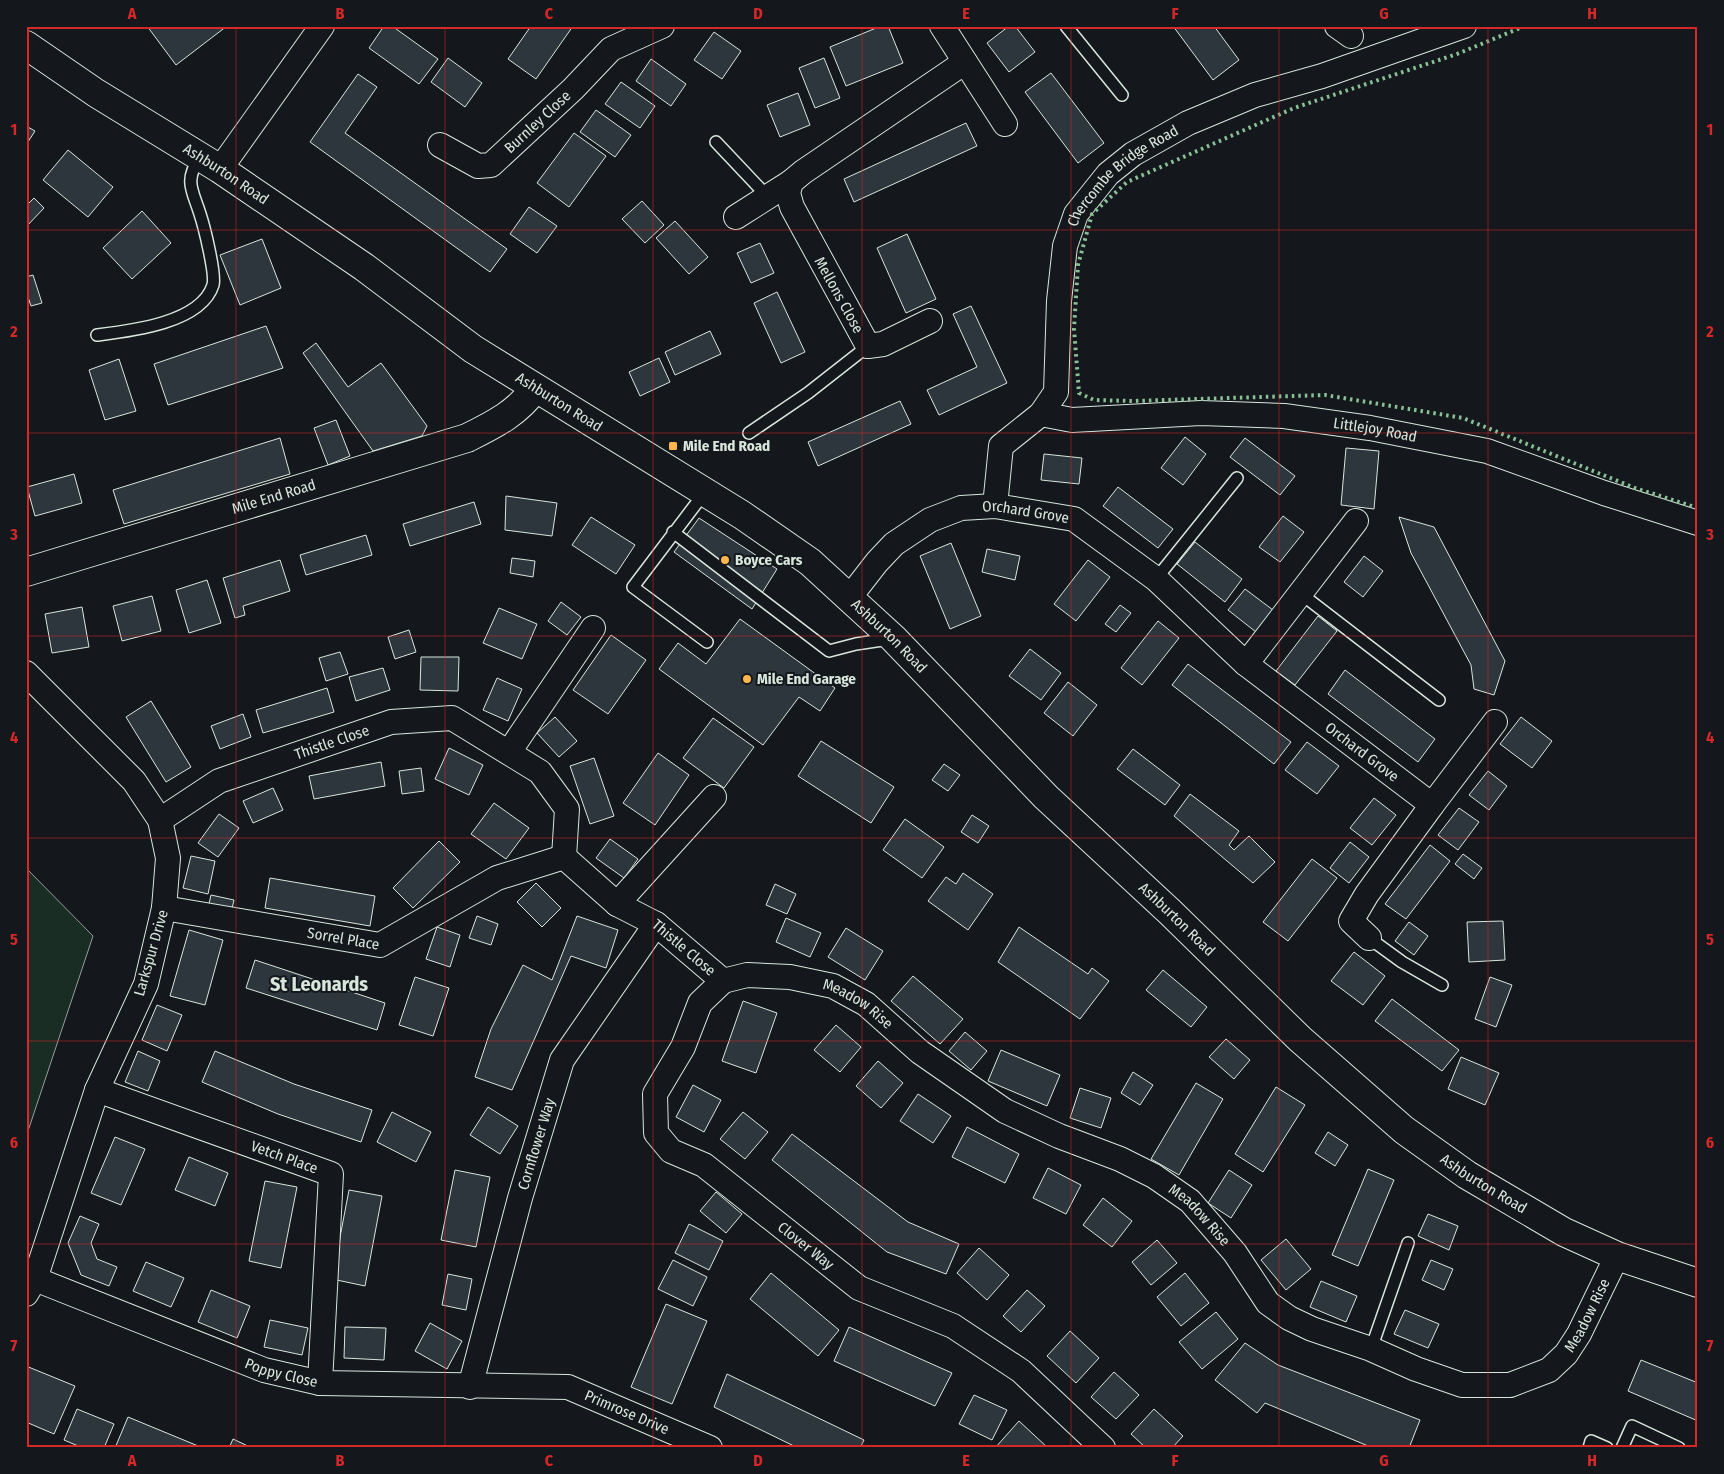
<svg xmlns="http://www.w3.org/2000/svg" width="1724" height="1474" font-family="'Fira Sans Condensed',sans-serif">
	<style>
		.green { fill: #1a2d24; stroke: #939e99 }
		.building { fill: #2c363c; stroke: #d8e6dc }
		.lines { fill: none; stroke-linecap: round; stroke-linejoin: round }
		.service-casing { stroke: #d8e6dc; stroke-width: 14 }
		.minor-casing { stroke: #d8e6dc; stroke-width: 26 }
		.tertiary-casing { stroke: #d8e6dc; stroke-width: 30 }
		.primary-casing { stroke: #d8e6dc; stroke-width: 30 }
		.service { stroke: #14181c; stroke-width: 11 }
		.minor { stroke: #14181c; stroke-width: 24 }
		.tertiary { stroke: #14181c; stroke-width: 28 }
		.primary { stroke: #14181c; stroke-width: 28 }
		.hedge { stroke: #8ac095; stroke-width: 4; stroke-dasharray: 2.5 4; stroke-linecap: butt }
		.grid { fill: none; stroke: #d62828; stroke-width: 1; stroke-opacity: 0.55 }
		.poi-dot { fill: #ffb74d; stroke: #14181c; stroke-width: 2 }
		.labels { text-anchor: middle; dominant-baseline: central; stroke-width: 4; stroke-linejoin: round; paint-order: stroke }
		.street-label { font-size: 15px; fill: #d8e6dc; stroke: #14181c }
		.poi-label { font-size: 15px; font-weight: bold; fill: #d8e6dc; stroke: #14181c; text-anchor: start }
		.district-label { font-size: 20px; font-weight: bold; fill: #d8e6dc; stroke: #14181c }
		.neatline { fill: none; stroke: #d62828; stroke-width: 2 }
		.grid-label { font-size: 16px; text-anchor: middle; font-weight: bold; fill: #d62828 }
	</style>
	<rect width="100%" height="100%" fill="#14181c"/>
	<path class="green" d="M26,868L93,936L26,1137Z"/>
	<path class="building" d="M147,26H227L176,65Z
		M384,26H392L438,59L419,84L369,48Z
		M531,26H573L536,79L508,59Z
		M881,26H888L903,63L846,86L830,47Z
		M1009,26H1015L1035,52L1009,72L987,43Z
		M1173,26H1214L1239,60L1213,80Z
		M714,32L741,51L722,79L694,60Z
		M448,58L482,83L465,107L431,82Z
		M824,58L840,98L815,108L799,68Z
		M651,59L686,84L671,106L636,81Z
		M1051,73L1104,143L1078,163L1025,92Z
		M358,74L377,87L345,133L507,249L490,272L310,142Z
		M621,82L655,106L640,128L605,104Z
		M798,93L810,125L780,137L767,105Z
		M596,110L631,135L615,157L580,132Z
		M966,123L977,146L854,202L844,179Z
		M26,126L35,131L26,145Z
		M574,133L606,156L569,207L537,183Z
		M68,150L113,187L88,217L43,180Z
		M34,198L44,208L26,227V206Z
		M642,201L664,225L645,243L622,219Z
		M529,207L557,226L537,253L510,234Z
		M142,211L171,243L132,279L103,248Z
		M675,221L708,257L689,274L656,238Z
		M907,234L936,299L906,313L877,248Z
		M262,239L281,288L240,305L220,255Z
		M760,243L774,273L751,283L737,253Z
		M33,275L42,303L31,306L26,291V277Z
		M777,292L805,352L781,363L754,303Z
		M971,306L1007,383L939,415L927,390L977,367L953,314Z
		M266,326L283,368L168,405L154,364Z
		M710,331L721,354L675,375L665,352Z
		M316,343L348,387L381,363L427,426L422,436L373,451L303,353Z
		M659,358L670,382L640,396L629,372Z
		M119,359L136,411L105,420L89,370Z
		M900,401L911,424L818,466L808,442Z
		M336,420L350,456L328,465L314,428Z
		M1185,437L1206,454L1183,485L1161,468Z
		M280,438L290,474L124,524L113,490Z
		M1245,438L1295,476L1280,495L1230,457Z
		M1346,448L1379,451L1374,509L1341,505Z
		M1044,454L1082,458L1079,484L1041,480Z
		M74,474L82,503L35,516L27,487Z
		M1118,487L1173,529L1158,548L1103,506Z
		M506,496L557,503L552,536L505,530Z
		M474,502L481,524L410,546L403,524Z
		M1283,516L1304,532L1280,562L1259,547Z
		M591,517L635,545L616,574L572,545Z
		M1399,517L1434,527L1505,661L1494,695L1474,689L1471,665L1411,553Z
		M699,518L777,569L752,609L674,552Z
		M366,535L372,555L306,575L300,555Z
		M1195,542L1242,579L1225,602L1177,564Z
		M951,543L981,616L950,629L920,556Z
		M987,549L1020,556L1015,580L982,572Z
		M1364,556L1383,571L1363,597L1344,582Z
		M512,558L535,561L533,577L510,573Z
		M280,560L290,591L243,606L245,615L235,618L223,578Z
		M1088,560L1110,577L1076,621L1054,604Z
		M207,580L221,623L189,633L176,590Z
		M1245,589L1273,610L1256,632L1228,610Z
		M152,596L161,631L122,641L113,606Z
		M561,602L581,617L567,635L548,621Z
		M1120,605L1131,613L1116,632L1105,624Z
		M82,607L89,647L52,653L45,614Z
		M499,608L537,624L522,659L483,643Z
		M1318,616L1337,631L1295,685L1276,671Z
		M740,619L835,688L820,711L799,697L763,745L659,669L678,643L706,664Z
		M1158,621L1179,638L1142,685L1121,668Z
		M409,630L416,652L395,659L388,637Z
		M611,635L646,660L608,714L573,690Z
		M1030,649L1061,673L1041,700L1009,676Z
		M340,652L348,674L326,681L319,658Z
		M421,657H459L458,691L420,690Z
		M1188,664L1291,742L1274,764L1172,685Z
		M383,668L390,690L356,701L349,677Z
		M1345,670L1435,739L1418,762L1328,694Z
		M497,678L522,689L508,721L483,710Z
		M1068,682L1097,705L1073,736L1044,713Z
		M327,688L334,712L263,733L256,710Z
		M151,701L191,767L166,782L126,717Z
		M243,714L251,737L220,749L211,726Z
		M555,717L577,741L559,757L537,733Z
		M1521,717L1552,741L1532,768L1500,744Z
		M713,718L754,747L724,788L683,758Z
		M821,741L894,787L871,823L798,776Z
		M1307,742L1339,766L1317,794L1285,770Z
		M449,748L483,765L469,795L435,779Z
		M1133,749L1180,785L1165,805L1117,769Z
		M658,753L689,775L655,825L623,803Z
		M594,758L614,816L590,824L570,766Z
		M381,762L385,786L314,799L309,776Z
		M944,764L960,775L948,791L932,780Z
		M421,768L424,791L402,794L399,771Z
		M1488,771L1507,786L1489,810L1469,795Z
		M273,788L283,810L253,823L243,801Z
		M1190,794L1239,831L1229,845L1234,850L1249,836L1275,862L1253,883L1174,816Z
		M1374,798L1396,815L1372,845L1350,828Z
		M494,803L529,828L506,859L471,834Z
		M1459,808L1479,822L1458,850L1438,835Z
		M219,814L239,828L218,857L198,843Z
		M972,815L989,826L978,843L961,832Z
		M905,819L944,847L922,878L883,850Z
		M610,839L638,859L624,878L596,858Z
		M439,841L460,862L413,908L393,888Z
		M1350,842L1369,857L1349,883L1330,868Z
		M1430,845L1450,861L1406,919L1385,904Z
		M1463,854L1482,868L1474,879L1455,864Z
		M191,856L215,861L208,894L183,888Z
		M1312,859L1337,878L1288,941L1263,922Z
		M963,873L993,894L968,930L928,901L946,877L956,884Z
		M270,878L375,896L370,926L265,908Z
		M536,883L561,908L542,927L517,902Z
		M775,884L796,894L787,914L766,905Z
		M211,895L234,900L231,913L208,908Z
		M477,916L498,924L491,945L469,938Z
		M577,916L618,930L606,968L571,956L512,1090L475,1077L491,1029L523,965L552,980Z
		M786,918L821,933L810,957L776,942Z
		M1503,921L1505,960L1469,962L1467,922Z
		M1409,922L1428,936L1414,955L1395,941Z
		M437,927L460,935L450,967L426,959Z
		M1019,927L1088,974L1092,968L1109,981L1080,1019L998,962Z
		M846,928L883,951L865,980L828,957Z
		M189,930L223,940L205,1005L170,996Z
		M1354,952L1385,976L1363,1005L1331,981Z
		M255,960L385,1003L377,1030L246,988Z
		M1163,970L1207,1007L1191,1027L1146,990Z
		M913,976L963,1019L940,1044L891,1001Z
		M415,977L449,988L433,1036L399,1025Z
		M1490,977L1512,985L1496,1027L1475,1019Z
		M1392,999L1459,1050L1442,1071L1375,1021Z
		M743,1001L777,1013L756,1073L722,1061Z
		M157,1005L182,1015L167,1051L142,1040Z
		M836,1025L861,1047L840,1072L814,1050Z
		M965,1032L987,1051L971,1070L949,1051Z
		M1226,1039L1250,1060L1234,1079L1209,1057Z
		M1001,1050L1060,1075L1047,1106L988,1081Z
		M138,1051L160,1061L148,1091L125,1082Z
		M215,1051L294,1084L372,1110L361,1142L278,1114L202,1082Z
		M1461,1057L1499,1073L1485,1105L1448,1089Z
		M878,1061L903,1083L881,1108L856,1086Z
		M1133,1072L1153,1085L1140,1105L1121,1093Z
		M1196,1083L1223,1099L1179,1175L1151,1159Z
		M693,1085L721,1100L704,1132L676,1117Z
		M1276,1087L1305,1105L1263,1172L1235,1154Z
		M1080,1088L1111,1098L1101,1128L1070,1118Z
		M918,1094L951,1116L933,1143L900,1121Z
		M488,1107L518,1126L500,1154L470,1135Z
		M392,1112L431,1132L416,1162L377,1142Z
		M743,1112L768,1132L745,1159L720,1139Z
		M967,1127L1019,1154L1005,1183L952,1157Z
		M1328,1132L1348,1145L1335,1166L1315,1153Z
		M792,1134L908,1222L959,1244L946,1274L887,1252L772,1160Z
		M115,1137L145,1149L121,1205L91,1193Z
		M189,1157L228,1173L215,1206L175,1190Z
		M1048,1168L1081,1185L1066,1214L1033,1198Z
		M1368,1169L1394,1180L1358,1266L1332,1255Z
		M455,1170L490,1177L476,1247L441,1240Z
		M1229,1170L1252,1185L1231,1218L1208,1203Z
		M265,1181L297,1187L281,1268L249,1261Z
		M349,1190L382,1196L365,1286L332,1279Z
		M716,1192L742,1214L726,1233L700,1211Z
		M1103,1198L1132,1221L1112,1247L1083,1225Z
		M1428,1214L1458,1226L1449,1250L1418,1236Z
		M80,1216L99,1224L91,1243L97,1259L117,1267L109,1286L81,1275L68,1243Z
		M689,1224L723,1241L709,1270L675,1253Z
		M1286,1239L1311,1269L1286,1290L1261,1260Z
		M1157,1240L1177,1263L1151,1285L1132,1262Z
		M979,1248L1009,1275L987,1300L957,1273Z
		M673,1260L707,1277L693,1306L658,1289Z
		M1431,1260L1453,1269L1444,1290L1422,1280Z
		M146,1262L184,1278L171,1307L133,1291Z
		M771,1273L839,1330L818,1356L750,1299Z
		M1185,1273L1209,1303L1181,1326L1157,1297Z
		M448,1274L472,1279L466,1310L442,1305Z
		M1321,1281L1357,1296L1346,1322L1310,1307Z
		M211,1290L250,1306L237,1338L198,1322Z
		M1027,1290L1045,1306L1021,1332L1003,1316Z
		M666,1304L707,1321L672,1404L631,1387Z
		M1405,1310L1439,1324L1428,1348L1394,1334Z
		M1216,1312L1238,1339L1202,1369L1179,1342Z
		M270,1320L308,1328L302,1355L264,1347Z
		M430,1323L462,1341L447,1369L415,1351Z
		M345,1327L386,1328L384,1360L344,1358Z
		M849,1327L952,1373L935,1406L834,1361Z
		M1070,1331L1099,1358L1076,1383L1047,1356Z
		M1245,1343L1278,1365L1420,1420L1409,1448H1373L1265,1403L1257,1413L1215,1380Z
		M1641,1360L1698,1383V1421L1628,1391Z
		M26,1366L75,1386L54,1434L26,1422Z
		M1114,1372L1139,1395L1116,1419L1091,1397Z
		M727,1374L864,1440L860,1448H798L714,1407Z
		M974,1395L1007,1410L992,1440L959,1424Z
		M77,1409L114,1424L104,1448H83L64,1440Z
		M1154,1409L1183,1436L1172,1448H1146L1131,1434Z
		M128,1417L203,1448H115Z
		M1019,1421L1048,1448H995Z
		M233,1439L252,1448H229Z"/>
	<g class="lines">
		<defs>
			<path id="service" d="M1066,26L1122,95
				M716,142L767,196
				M97,335C131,331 201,323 213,285C216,274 204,226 200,214C192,189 184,181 200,157
				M749,433L808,393L868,346
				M705,492L633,587L707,642
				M673,532L829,651L856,644L889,639
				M1156,579L1237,478
				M1300,593L1439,700
				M1369,938L1402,962L1442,985
				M1371,1349L1408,1243
				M1589,1448L1591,1441L1607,1448
				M1622,1448L1632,1426L1679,1448"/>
			<g id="minor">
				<path d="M942,26L1005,124"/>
				<path d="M1337,26L1351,36"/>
				<path id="s1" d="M440,145L478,166L491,165L573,89L611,49L662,26"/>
				<path d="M220,169L322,26"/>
				<path d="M736,217L791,182"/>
				<path d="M930,321L883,344L868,346L792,207L788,193L791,182L803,172L965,62"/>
				<path id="s2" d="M1041,414L1072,420L1201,413L1284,416L1370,428L1487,451L1604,493L1698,523"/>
				<path id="s3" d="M995,506L1001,446L1041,414L1056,392L1059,301L1065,246L1076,214L1108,174L1133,154L1188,123L1255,95L1322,76L1464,26"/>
				<path id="s4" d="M849,598L877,562L894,544L930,520L961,508L995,506L1074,519L1156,579L1246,664L1432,805L1495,722"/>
				<path d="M1246,664L1356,521"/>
				<path d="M26,673L134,781L160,820L168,858L164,908L146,984L97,1090L35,1279L26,1294"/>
				<path d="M509,752L593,628"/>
				<path id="s5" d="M160,820L219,781L391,722L452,718L540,772L567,809L564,857L617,904L656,924L723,981"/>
				<path d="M617,904L714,797"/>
				<path id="s6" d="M164,908L380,945L497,878L564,857"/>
				<path d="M1369,938L1351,921L1367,894L1432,805"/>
				<path id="s7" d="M723,981L747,975L790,977L833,986L866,1004L920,1052L1005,1111L1059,1136L1120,1159L1154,1176L1190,1201L1235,1253L1268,1303L1289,1318L1312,1329L1371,1349L1416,1369L1462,1385H1510L1549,1370L1566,1354L1579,1334L1617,1256"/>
				<path id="s8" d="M723,981L700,1003L683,1047L655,1094L656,1133L671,1151L704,1165L859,1288L953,1326L1021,1371L1103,1448"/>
				<path id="s9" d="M97,1090L331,1174L320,1383"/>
				<path id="s10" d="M35,1279L264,1370L320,1383L568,1387L710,1448"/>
				<path id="s11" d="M470,1387L520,1198L562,1060L656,924"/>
			</g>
			<g id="tertiary">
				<path id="s12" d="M26,572L467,438C493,425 518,413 535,388"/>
			</g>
			<g id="primary">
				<path id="s13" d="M26,45L96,93L220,169L364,267L473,349L742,515L810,562L893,638L1046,797L1170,912L1300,1039L1404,1130L1467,1175L1564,1232L1617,1256L1698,1283"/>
			</g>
		</defs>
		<use href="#service" class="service-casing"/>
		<use href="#minor" class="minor-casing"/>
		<use href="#tertiary" class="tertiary-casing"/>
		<use href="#primary" class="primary-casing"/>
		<use href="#service" class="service"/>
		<use href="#minor" class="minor"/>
		<use href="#tertiary" class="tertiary"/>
		<use href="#primary" class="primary"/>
		<path class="hedge" d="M1525,26L1457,54L1294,108L1127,182L1092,214L1078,265L1074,329L1079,393L1094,400L1133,401L1325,395L1463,418L1635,488L1698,508"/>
	</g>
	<path class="grid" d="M236,26V1448M445,26V1448M653,26V1448M862,26V1448M1071,26V1448M1279,26V1448M1488,26V1448M26,230H1698M26,433H1698M26,636H1698M26,838H1698M26,1041H1698M26,1244H1698"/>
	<g class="poi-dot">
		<rect x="668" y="441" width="10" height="10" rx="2.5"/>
		<circle cx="725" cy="560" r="5"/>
		<circle cx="747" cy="679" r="5"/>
	</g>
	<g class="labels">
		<g class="street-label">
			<text stroke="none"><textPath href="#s1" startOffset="120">Burnley Close</textPath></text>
			<text stroke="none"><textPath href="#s13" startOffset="238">Ashburton Road</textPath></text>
			<text stroke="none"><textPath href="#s3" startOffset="379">Chercombe Bridge Road</textPath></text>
			<text transform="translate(839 295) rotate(61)">Mellons Close</text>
			<text stroke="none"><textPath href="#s13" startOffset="642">Ashburton Road</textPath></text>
			<text stroke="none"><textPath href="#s2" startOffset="336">Littlejoy Road</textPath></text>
			<text stroke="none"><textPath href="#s12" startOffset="259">Mile End Road</textPath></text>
			<text stroke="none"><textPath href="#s4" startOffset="212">Orchard Grove</textPath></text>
			<text stroke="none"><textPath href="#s13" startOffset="1048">Ashburton Road</textPath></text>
			<text stroke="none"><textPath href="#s5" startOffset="190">Thistle Close</textPath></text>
			<text stroke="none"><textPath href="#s4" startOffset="632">Orchard Grove</textPath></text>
			<text stroke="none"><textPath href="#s13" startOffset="1452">Ashburton Road</textPath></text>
			<text stroke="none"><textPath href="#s6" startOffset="182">Sorrel Place</textPath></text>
			<text stroke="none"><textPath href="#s5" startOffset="662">Thistle Close</textPath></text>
			<text transform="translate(151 953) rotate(-74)">Larkspur Drive</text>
			<text stroke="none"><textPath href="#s7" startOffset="142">Meadow Rise</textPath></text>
			<text stroke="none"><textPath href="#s11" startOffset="252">Cornflower Way</textPath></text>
			<text stroke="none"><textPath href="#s9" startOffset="199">Vetch Place</textPath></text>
			<text stroke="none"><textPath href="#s13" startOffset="1858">Ashburton Road</textPath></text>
			<text stroke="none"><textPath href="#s7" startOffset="548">Meadow Rise</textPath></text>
			<text stroke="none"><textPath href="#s8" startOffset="362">Clover Way</textPath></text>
			<text stroke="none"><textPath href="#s7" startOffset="1029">Meadow Rise</textPath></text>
			<text stroke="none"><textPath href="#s10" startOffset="264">Poppy Close</textPath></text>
			<text stroke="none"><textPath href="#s10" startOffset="616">Primrose Drive</textPath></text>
		</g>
		<g class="poi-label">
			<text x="683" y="446">Mile End Road</text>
			<text x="735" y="560">Boyce Cars</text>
			<text x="757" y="679">Mile End Garage</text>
		</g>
		<g class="district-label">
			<text x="319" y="984">St Leonards</text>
		</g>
	</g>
	<rect width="1724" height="1474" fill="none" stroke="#14181c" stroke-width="55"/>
	<rect x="28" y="28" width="1668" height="1418" class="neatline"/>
	<g class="grid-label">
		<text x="132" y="19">A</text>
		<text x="340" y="19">B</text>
		<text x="549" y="19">C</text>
		<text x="758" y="19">D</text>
		<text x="966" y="19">E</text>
		<text x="1175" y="19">F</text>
		<text x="1384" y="19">G</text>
		<text x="1592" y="19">H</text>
		<text x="14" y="135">1</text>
		<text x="1710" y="135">1</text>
		<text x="14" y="337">2</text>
		<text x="1710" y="337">2</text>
		<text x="14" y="540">3</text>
		<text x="1710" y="540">3</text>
		<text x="14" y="743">4</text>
		<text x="1710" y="743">4</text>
		<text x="14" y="945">5</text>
		<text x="1710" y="945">5</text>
		<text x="14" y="1148">6</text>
		<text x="1710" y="1148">6</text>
		<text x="14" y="1351">7</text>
		<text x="1710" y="1351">7</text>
		<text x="132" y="1466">A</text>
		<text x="340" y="1466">B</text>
		<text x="549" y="1466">C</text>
		<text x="758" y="1466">D</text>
		<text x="966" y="1466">E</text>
		<text x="1175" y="1466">F</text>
		<text x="1384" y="1466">G</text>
		<text x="1592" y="1466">H</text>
	</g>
</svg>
